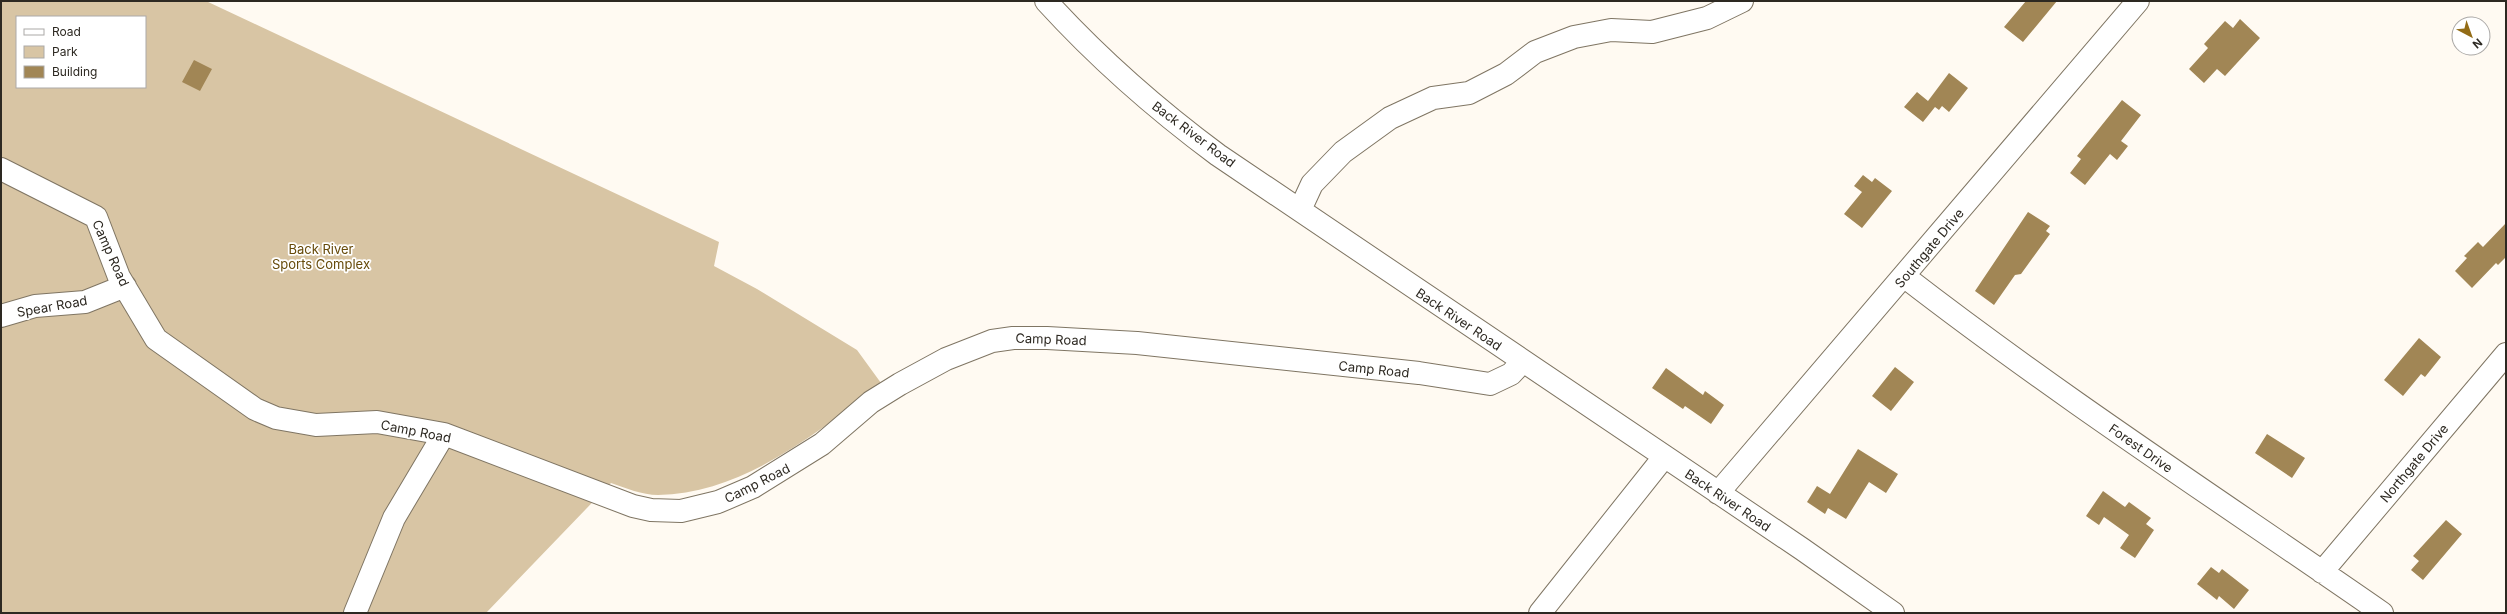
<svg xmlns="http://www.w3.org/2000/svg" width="2507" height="614" font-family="Inter,sans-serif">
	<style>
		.green { fill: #d8c5a4; fill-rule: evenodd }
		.building { fill: #a18655 }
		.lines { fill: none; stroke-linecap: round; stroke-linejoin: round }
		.minor-casing { stroke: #7f7563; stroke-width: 24 }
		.minor { stroke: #fff; stroke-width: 22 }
		.labels { text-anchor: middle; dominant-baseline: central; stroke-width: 3.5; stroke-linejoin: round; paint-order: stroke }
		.street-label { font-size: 13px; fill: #2d2922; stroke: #fff }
		.park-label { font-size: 13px; fill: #664a0a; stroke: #fff }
	</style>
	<rect width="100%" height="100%" fill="#fffaf2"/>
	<path class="green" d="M1,1H206L719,242L714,266L757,289L857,350L881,383C817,433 744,493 658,495C642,495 626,488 611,483L486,613H1ZM17,17H145V87H17Z"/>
	<path class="building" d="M2026,1H2057L2023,42L2004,27Z
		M2240,19L2260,38L2225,76L2217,69L2204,83L2189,69L2208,48L2204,44L2225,21L2233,28Z
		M194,60L212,69L200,91L182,82Z
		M1949,73L1968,88L1949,112L1942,106L1939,110L1935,107L1923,122L1904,107L1917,92L1928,101Z
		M2122,100L2141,115L2121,141L2128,146L2117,160L2110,154L2085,185L2070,173L2081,159L2077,156Z
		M1863,175L1872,182L1875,178L1892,191L1862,228L1844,214L1862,192L1854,186Z
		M2028,212L2050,226L2046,231L2050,234L2021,274L2015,275L1994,305L1975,291Z
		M2506,223V257L2498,265L2496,263L2472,288L2455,271L2467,258L2464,256L2478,242L2483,247Z
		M2419,338L2441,357L2425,377L2421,374L2403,396L2384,380Z
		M1895,367L1914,382L1891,411L1872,396Z
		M1666,368L1703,395L1705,391L1724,405L1711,424L1685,406L1683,409L1652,388Z
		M2267,434L2305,458L2292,478L2255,453Z
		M1858,449L1898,474L1886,493L1869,482L1846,519L1828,508L1825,514L1807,502L1817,486L1830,494Z
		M2103,491L2125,507L2129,502L2151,518L2146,524L2154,530L2135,558L2120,548L2129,535L2104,517L2099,525L2086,516Z
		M2446,520L2462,534L2423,580L2411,570L2419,561L2413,556Z
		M2211,567L2219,573L2222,569L2249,590L2234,609L2219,596L2217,600L2197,584Z"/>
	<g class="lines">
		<defs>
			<path id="minor" d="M1046,1C1098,58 1156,109 1218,155L1802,549L1893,613
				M1,169L96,217L119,277L156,339L255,409L276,418L316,425L377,422L444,434L633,506L651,510L681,511L718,502L753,487L822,444L871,402L900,384L946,359L992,341L1013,338H1047L1137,343L1419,373L1490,384L1511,374L1522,362
				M1300,210L1312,184L1343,152L1390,118L1433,98L1469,93L1506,74L1535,52L1574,37L1611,30L1652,32L1707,18L1742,1
				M1905,277C2059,396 2222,502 2382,613
				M1,316L35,306L85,302L125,286
				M1718,493L2138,1
				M2322,572L2506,354
				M355,613L394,518L444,434
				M1540,613L1664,457"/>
		</defs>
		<use href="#minor" class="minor-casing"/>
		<use href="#minor" class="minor"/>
	</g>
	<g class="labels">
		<g class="street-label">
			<text transform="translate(1194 134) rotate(37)">Back River Road</text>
			<text transform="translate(1929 248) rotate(-50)">Southgate Drive</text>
			<text transform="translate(111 253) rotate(66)">Camp Road</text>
			<text transform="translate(52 306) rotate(-10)">Spear Road</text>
			<text transform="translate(1459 319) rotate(34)">Back River Road</text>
			<text transform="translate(1051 339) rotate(2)">Camp Road</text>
			<text transform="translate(1374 369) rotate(6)">Camp Road</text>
			<text transform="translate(416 431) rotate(11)">Camp Road</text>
			<text transform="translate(2141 448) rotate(35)">Forest Drive</text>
			<text transform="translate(2414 463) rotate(-50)">Northgate Drive</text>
			<text transform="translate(757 483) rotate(-27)">Camp Road</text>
			<text transform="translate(1728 500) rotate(34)">Back River Road</text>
		</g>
		<g class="park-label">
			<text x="321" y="249">Back River<tspan x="321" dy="15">Sports Complex</tspan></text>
		</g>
	</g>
	<rect width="2507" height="614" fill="none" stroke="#2d2922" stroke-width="4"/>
	<rect x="16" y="16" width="130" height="72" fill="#ffffff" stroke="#aba9a7"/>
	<rect x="24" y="29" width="20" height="6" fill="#ffffff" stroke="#aba9a7"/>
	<text x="52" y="36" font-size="12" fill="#2d2922">Road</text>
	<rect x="24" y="46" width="20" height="12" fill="#d8c5a4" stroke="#aba9a7"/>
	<text x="52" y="56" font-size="12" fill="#2d2922">Park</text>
	<rect x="24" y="66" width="20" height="12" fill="#a18655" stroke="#aba9a7"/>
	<text x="52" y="76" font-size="12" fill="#2d2922">Building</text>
	<g transform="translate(2471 36) rotate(139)"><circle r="19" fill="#ffffff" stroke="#aba9a7"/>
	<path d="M0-3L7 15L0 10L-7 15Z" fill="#936c15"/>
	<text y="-6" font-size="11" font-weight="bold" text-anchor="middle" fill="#2d2922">N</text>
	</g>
</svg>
